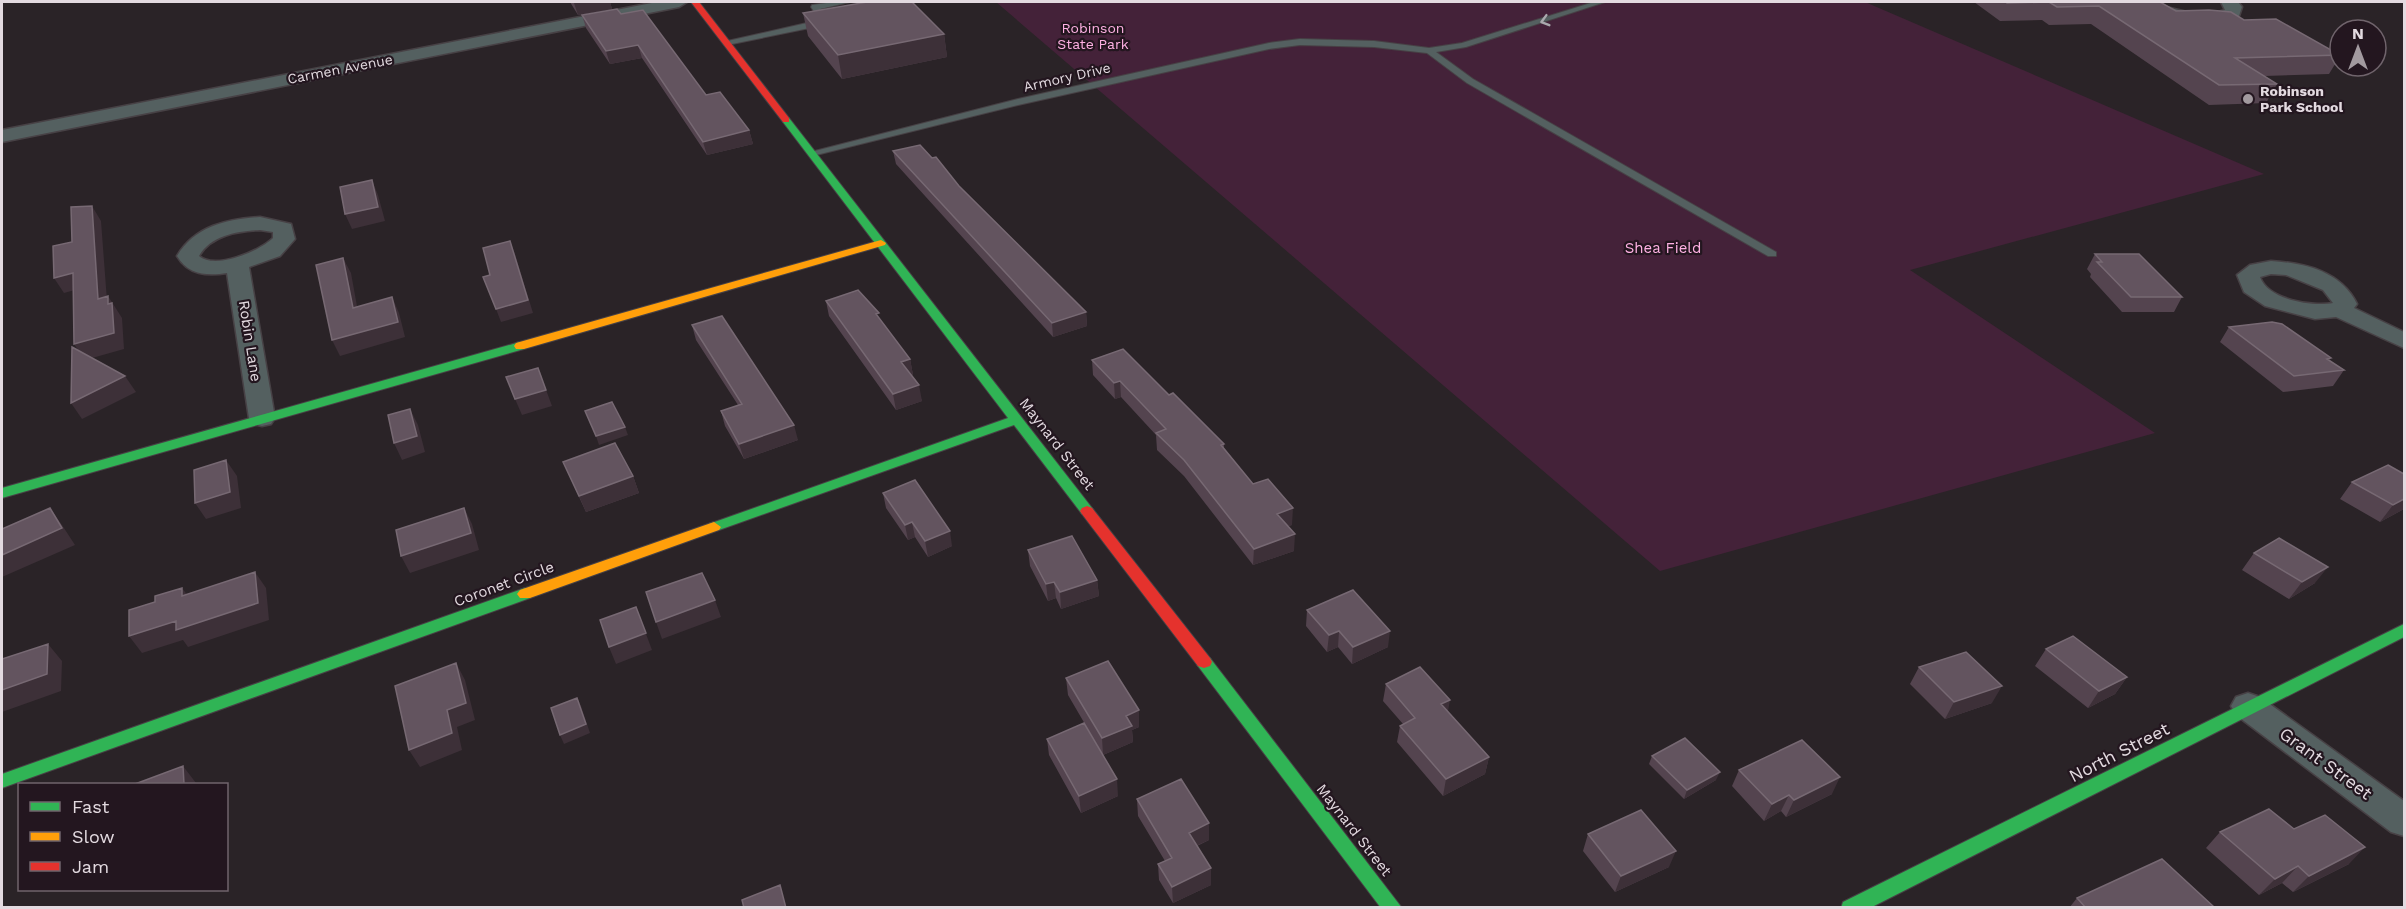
<svg xmlns="http://www.w3.org/2000/svg" width="2406" height="909" font-family="'Work Sans',sans-serif">
	<style>
		.green { fill: #442239 }
		.lines { fill: none; stroke-linecap: round; stroke-linejoin: round }
		.lane-casing { stroke: #474145; stroke-width: 2 }
		.street-casing { stroke: #474145; stroke-width: 3 }
		.fast-casing { stroke: #474145; stroke-width: 2 }
		.slow-casing { stroke: #474145; stroke-width: 2 }
		.jam-casing { stroke: #474145; stroke-width: 2 }
		.lane { fill: #546060; fill-rule: evenodd }
		.street { fill: #546060; fill-rule: evenodd }
		.fast { fill: #30b455; fill-rule: evenodd }
		.slow { fill: #ff9f0a; fill-rule: evenodd }
		.jam { fill: #e5322d; fill-rule: evenodd }
		.wall { fill: #54444f }
		.shaded-wall { fill: #3d3038 }
		.building { fill: #63545f; stroke: #776973; stroke-width: 1.5 }
		.oneway { stroke: #aaa9ad }
		.poi-dot { fill: #a29a9f; stroke: #23161f; stroke-width: 2 }
		.labels { text-anchor: middle; dominant-baseline: central; stroke-width: 4.5; stroke-linejoin: round; paint-order: stroke }
		.far-park-label { font-size: 14px; fill: #feb1e3; stroke: #23161f }
		.far-street-label { font-size: 14px; fill: #e3dae0; stroke: #23161f }
		.far-poi-label { font-size: 14px; font-weight: bold; fill: #e3dae0; stroke: #23161f; text-anchor: start }
		.park-label { font-size: 15px; fill: #feb1e3; stroke: #23161f }
		.street-label { font-size: 15px; fill: #e3dae0; stroke: #23161f }
		.near-street-label { font-size: 18px; fill: #e3dae0; stroke: #23161f }
	</style>
	<rect width="100%" height="100%" fill="#2a2327"/>
	<path class="green" d="M996,2H1865L2264,174L1910,270L2155,433L1660,571Z"/>
	<g class="lines">
		<defs>
			<path id="lane" d="M834,2H850L820,9L830,22L829,24L727,45L723,42L820,20L811,7L812,5Z
				M1594,2H1605L1466,47L1436,52L1473,79L1776,252V256H1768L1467,83L1427,53L1374,47L1300,45L1269,49L1018,105L812,156L807,153L1018,99L1269,43L1300,39L1374,41L1429,48L1462,43Z"/>
			<path id="street" d="M657,2H687L679,7L2,142V130Z
				M2130,2C2162,0 2192,22 2225,10L2221,2H2238L2242,7L2239,16C2213,26 2149,25 2130,2Z
				M260,217L291,224L295,239L280,256L249,267L275,418L271,424L262,426L253,424L249,418L227,273C207,276 188,275 177,256C195,226 227,219 260,217ZM260,230L273,232V238C260,251 215,270 199,256C211,235 238,231 260,230Z
				M2271,261C2304,263 2341,271 2357,304L2354,308L2404,332V348L2336,317L2315,319L2265,306L2244,292L2237,275L2250,265ZM2286,275L2323,290L2333,303C2313,307 2268,300 2260,277L2271,274Z
				M2248,693L2260,697L2404,801V836L2391,832L2236,715L2231,706L2236,697Z"/>
			<path id="fast" d="M783,118H789L1092,508L1094,511L1092,514H1082L1014,425L719,530H709L707,527L709,524L1008,418L783,122Z
				M520,342L526,346L524,349L2,498V488Z
				M525,588L530,590L533,594L530,598L2,788V774Z
				M2404,624V637L1870,908H1841L1843,902Z
				M1204,656L1210,658L1402,908H1381L1198,666L1196,662L1198,658Z"/>
			<path id="slow" d="M881,240L886,243L885,245L524,349H516L514,346L516,343Z
				M714,522L721,527L719,530L530,598H520L517,594L520,590Z"/>
			<path id="jam" d="M691,2H699L789,118V122H783Z
				M1087,506L1092,508L1210,658L1212,662L1210,666L1204,668L1198,666L1082,514L1080,511L1082,508Z"/>
		</defs>
		<use href="#lane" class="lane-casing"/>
		<use href="#street" class="street-casing"/>
		<use href="#fast" class="fast-casing"/>
		<use href="#slow" class="slow-casing"/>
		<use href="#jam" class="jam-casing"/>
		<use href="#lane" class="lane"/>
		<use href="#street" class="street"/>
		<use href="#fast" class="fast"/>
		<use href="#slow" class="slow"/>
		<use href="#jam" class="jam"/>
	</g>
	<path class="wall" d="M570,2H610L612,9L578,15Z
		M1974,2H2160L2176,11L2244,20L2340,55V56L2329,74L2264,76L2277,84L2266,103L2209,105L2091,24L2049,25L2042,20L2000,21Z
		M803,13L944,34L947,57L842,79L808,36Z
		M621,14L706,95L749,130L753,144L707,155L642,58L610,64L586,28L582,15Z
		M893,151L959,186L1086,312L1087,326L1053,337L896,164Z
		M2095,254L2182,297L2174,312H2122L2090,277L2091,274L2087,269Z
		M826,301L880,320L910,359L913,375H912L922,401L896,410L829,316Z
		M692,325L798,440L744,459L725,426L721,411L738,405L696,340Z
		M2229,327L2331,358L2329,360L2344,370L2333,386L2283,392L2220,342Z
		M1092,360L1169,395L1224,444V448L1253,484L1292,525L1288,526L1294,551L1253,565L1184,476L1157,450L1156,435L1121,397L1115,399L1093,375Z
		M563,462L633,476L639,493L586,512Z
		M2352,482L2404,509L2380,522L2340,499Z
		M883,493L952,546L928,557L915,537L908,540L886,508Z
		M1028,550L1097,580L1099,596L1061,609L1056,598L1048,601L1030,566Z
		M2254,553L2315,583L2289,599L2242,570Z
		M1307,610L1388,647L1352,664L1338,647L1327,652L1306,626Z
		M2046,649L2127,677L2115,694L2088,708L2035,666Z
		M1919,667L1992,703L1945,719L1910,684Z
		M1066,678L1139,710V727L1132,730L1133,742L1103,755L1068,695Z
		M1386,684L1448,712L1489,757L1485,774L1443,796L1397,742L1400,726L1403,724L1383,701Z
		M1047,739L1118,796L1081,813L1049,755Z
		M1652,756L1716,780L1684,799L1649,764Z
		M1739,770L1832,794L1786,817L1781,811L1764,821L1732,786Z
		M1137,799L1209,840L1197,846L1211,868V885L1173,903L1159,880L1158,864L1165,861L1138,816Z
		M2294,829L2349,864L2293,892L2282,883L2259,895L2206,848L2220,832Z
		M1588,834L1669,867L1615,892L1583,851Z
		M2077,898L2213,908H2069Z"/>
	<path class="shaded-wall" d="M581,2H610L612,9L578,15L574,3Z
		M944,34L947,57L842,79L838,55Z
		M638,45L642,58L610,64L606,51Z
		M749,130L753,144L707,155L703,142Z
		M372,180L378,195L385,221L352,229L345,214Z
		M92,206L101,221L108,314L98,299Z
		M510,241L515,254L533,313L501,322L496,309Z
		M343,258L351,273L360,323L353,308Z
		M73,273L82,288L64,293L54,278Z
		M108,296L122,318L124,349L85,360L74,344L108,304Z
		M392,297L399,313L405,337L340,356L332,340Z
		M1086,312L1087,326L1053,337L1052,323Z
		M910,359L913,375L904,378L901,362Z
		M538,368L552,406L522,415L515,399Z
		M125,376L136,392L82,419L71,403Z
		M1120,381L1121,397L1115,399L1114,383Z
		M919,385L922,401L896,410L893,394Z
		M410,409L418,425L425,452L402,460L394,443Z
		M794,425L798,440L744,459L739,444Z
		M625,427L628,435L599,445L596,436Z
		M226,460L237,476L241,508L206,519L195,503Z
		M633,476L639,493L586,512L579,496Z
		M2404,499V509L2380,522L2393,505Z
		M50,508L62,525L75,545L2,577V555Z
		M464,508L472,524L479,550L410,573L401,556Z
		M1293,508L1292,525L1277,530V514Z
		M912,522L915,537L908,540L905,525Z
		M950,531L952,546L928,557L925,541Z
		M1295,534L1294,551L1253,565L1254,549Z
		M2328,567L2315,583L2289,599L2302,582Z
		M255,572L266,588L269,620L188,647L183,640L142,653L129,636Z
		M1097,580L1099,596L1061,609L1060,592Z
		M1054,582L1056,598L1048,601L1046,584Z
		M182,588L194,604L182,596Z
		M715,600L721,617L662,639L656,622Z
		M636,607L652,650L616,664L609,647Z
		M1339,631L1338,647L1327,652L1329,635Z
		M1390,631L1388,647L1352,664L1353,647Z
		M48,644L62,661L61,691L2,712V690Z
		M456,663L465,680L475,720L457,727L462,750L420,767L409,750L447,710Z
		M2127,677L2115,694L2088,708L2099,691Z
		M2002,686L1992,703L1945,719L1954,702Z
		M577,698L581,706L590,733L564,744L560,735Z
		M1450,700L1447,717L1441,704Z
		M1139,710V727L1132,730L1133,742L1103,755L1102,738L1126,716Z
		M1489,757L1485,774L1443,796L1446,779Z
		M183,766L196,783V784H184Z
		M1720,772L1716,780L1684,799L1687,790Z
		M1840,777L1832,794L1786,817L1794,800Z
		M1117,779L1118,796L1081,813L1079,796Z
		M1789,795L1781,811L1764,821L1772,804Z
		M1209,823V840L1189,849V833Z
		M2365,847L2349,864L2293,892L2309,876Z
		M1676,851L1669,867L1615,892L1621,876Z
		M2298,866L2282,883L2259,895L2275,879Z
		M1211,868V885L1173,903L1172,887Z"/>
	<path class="building" d="M867,2H912L944,34L838,55L803,13Z
		M2006,2H2160L2176,11L2209,10L2231,12L2244,20L2276,19L2340,55L2235,58L2277,84L2219,85L2099,6L2057,7L2049,2L2007,3Z
		M617,9L621,14L643,10L706,95L720,92L749,130L703,142L638,45L606,51L582,15Z
		M920,145L932,158L936,157L959,186L1086,312L1052,323L893,151Z
		M372,180L378,207L345,214L340,187Z
		M92,206L98,299L108,296V304L112,303L114,333L74,344L73,273L54,278L53,246L72,242L71,207Z
		M510,241L528,300L496,309L483,277L490,275L483,248Z
		M2095,254H2139L2182,297H2131L2097,262H2102Z
		M343,258L353,308L392,297L398,322L332,340L316,265Z
		M858,290L879,313L876,314L910,359L901,362L919,385L893,394L826,301Z
		M722,316L794,425L739,444L721,411L742,404L692,325Z
		M2272,322L2282,324L2331,358L2327,359L2344,370L2294,376L2229,327Z
		M72,347L125,376L71,403Z
		M1123,349L1169,395L1173,393L1224,444L1221,445L1253,484L1268,479L1293,508L1277,514L1295,534L1254,549L1184,460L1156,433L1166,429L1120,381L1114,383L1092,360Z
		M538,368L546,390L515,399L506,377Z
		M612,402L625,427L596,436L585,411Z
		M410,409L417,436L394,443L388,415Z
		M615,443L633,476L579,496L563,462Z
		M226,460L230,492L195,503L194,470Z
		M2388,465L2404,474V499L2393,505L2352,482Z
		M915,480L950,531L925,541L912,522L905,525L883,493Z
		M50,508L62,528L2,555V529Z
		M464,508L471,533L401,556L396,530Z
		M1072,536L1097,580L1060,592L1054,582L1046,584L1028,550Z
		M2279,538L2328,567L2302,582L2254,553Z
		M255,572L258,603L176,630V621L129,636V610L155,602V596L182,588V596Z
		M702,573L715,600L656,622L646,592Z
		M1353,590L1390,631L1353,647L1339,631L1329,635L1307,610Z
		M636,607L646,633L609,647L600,620Z
		M2073,636L2127,677L2099,691L2046,649Z
		M48,644L47,674L2,690V659Z
		M1966,652L2002,686L1954,702L1919,667Z
		M1108,661L1139,710L1126,716L1132,726L1102,738L1066,678Z
		M456,663L466,703L447,710L452,733L409,750L395,686Z
		M1420,667L1450,700L1441,704L1489,757L1446,779L1400,726L1415,718L1386,684Z
		M577,698L586,724L560,735L551,708Z
		M1084,723L1117,779L1079,796L1047,739Z
		M1685,738L1720,772L1687,790L1652,756Z
		M1802,740L1840,777L1794,800L1789,795L1772,804L1739,770Z
		M183,766L184,784H135Z
		M1181,779L1209,823L1189,833L1211,868L1172,887L1158,864L1172,858L1137,799Z
		M2269,809L2294,829L2325,815L2365,847L2309,876L2298,866L2275,879L2220,832Z
		M1641,810L1676,851L1621,876L1588,834Z
		M2162,859L2214,907L2086,908L2077,898Z
		M780,885L786,908H744L742,900Z"/>
	<defs><path id="oneway-chevron" d="M-2-3.5L2.5 0L-2 3.5" fill="none" stroke-width="1.6" stroke-linecap="round" stroke-linejoin="round" transform="scale(1.5)"/></defs>
	<use class="oneway" href="#oneway-chevron" transform="translate(1545 21) rotate(164)"/>
	<circle class="poi-dot" cx="2248" cy="99" r="6"/>
	<g class="labels">
		<g class="far-park-label">
			<text x="1093" y="28">Robinson<tspan x="1093" dy="16">State Park</tspan></text>
		</g>
		<g class="far-street-label">
			<text transform="translate(340 69) rotate(-11)">Carmen Avenue</text>
			<text transform="translate(1067 77) rotate(-13)">Armory Drive</text>
		</g>
		<g class="far-poi-label">
			<text x="2260" y="91">Robinson<tspan x="2260" dy="16">Park School</tspan></text>
		</g>
		<g class="park-label">
			<text x="1663" y="248">Shea Field</text>
		</g>
		<g class="street-label">
			<text transform="translate(250 341) rotate(81)">Robin Lane</text>
			<text transform="translate(1057 444) rotate(52)">Maynard Street</text>
			<text transform="translate(504 584) rotate(-20)">Coronet Circle</text>
			<text transform="translate(1354 830) rotate(52)">Maynard Street</text>
		</g>
		<g class="near-street-label">
			<text transform="translate(2119 752) rotate(-27)">North Street</text>
			<text transform="translate(2326 763) rotate(36)">Grant Street</text>
		</g>
	</g>
	<rect width="2406" height="909" fill="none" stroke="#e3dae0" stroke-width="6"/>
	<rect x="18" y="783" width="210" height="108" fill="#23161f" stroke="#70646c" stroke-width="1.5"/>
	<rect x="30" y="802" width="30" height="9" fill="#30b455" stroke="#70646c" stroke-width="1.5"/>
	<text x="72" y="813" font-size="18" fill="#e3dae0">Fast</text>
	<rect x="30" y="832" width="30" height="9" fill="#ff9f0a" stroke="#70646c" stroke-width="1.5"/>
	<text x="72" y="843" font-size="18" fill="#e3dae0">Slow</text>
	<rect x="30" y="862" width="30" height="9" fill="#e5322d" stroke="#70646c" stroke-width="1.5"/>
	<text x="72" y="873" font-size="18" fill="#e3dae0">Jam</text>
	<g transform="translate(2358 48)"><circle r="28" fill="#23161f" stroke="#70646c" stroke-width="1.5"/>
	<path d="M0-4.5L10 22L0 15L-10 22Z" fill="#a29a9f"/>
	<text y="-9" font-size="16" font-weight="bold" text-anchor="middle" fill="#e3dae0">N</text>
	</g>
</svg>
